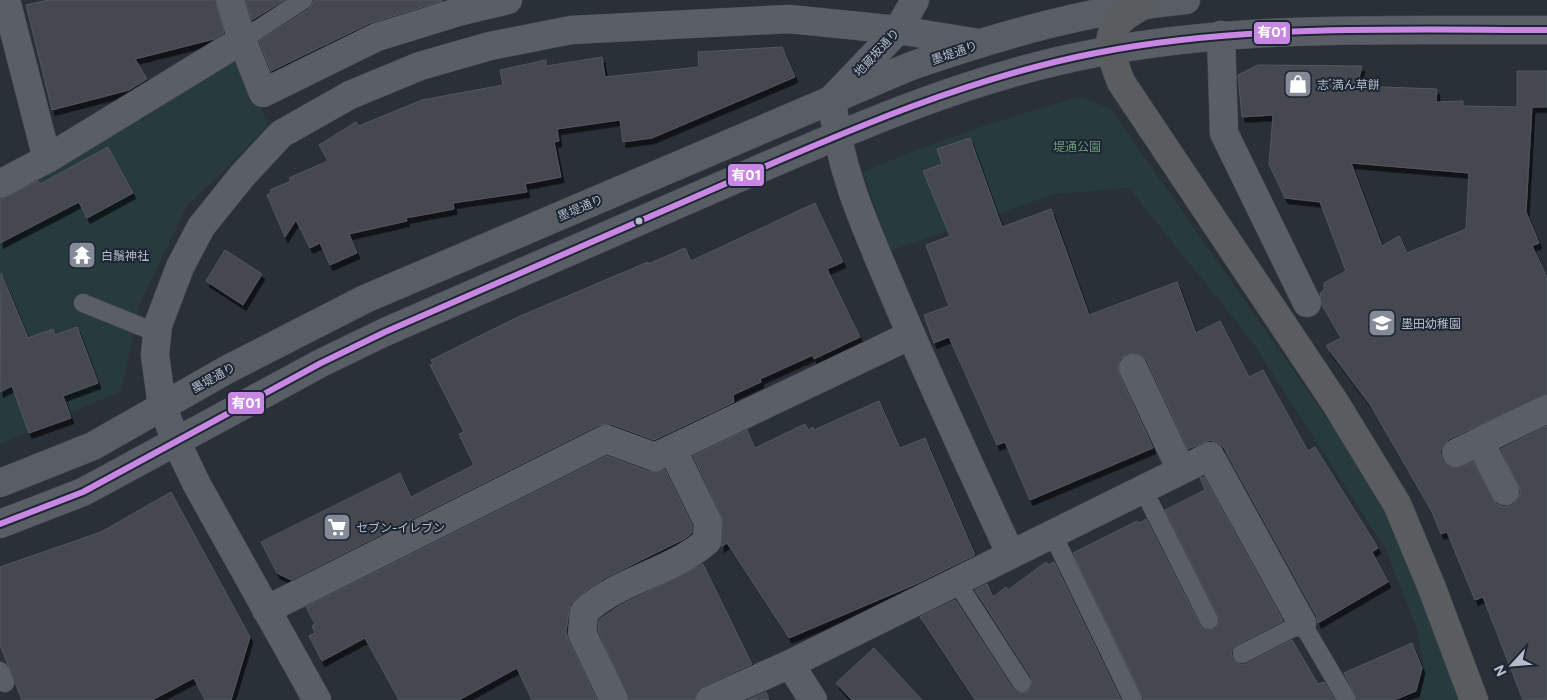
<svg xmlns="http://www.w3.org/2000/svg" width="1547" height="700" font-family="Commissioner,'Noto Sans JP',sans-serif">
	<style>
		.green { fill: #273a3e }
		.building { fill: #444950; stroke: #52575f; fill-rule: evenodd; filter: url(#shadow) }
		.lines { fill: none; stroke-linecap: round; stroke-linejoin: round }
		.service-casing { stroke: #484c53; stroke-width: 19 }
		.minor-casing { stroke: #484c53; stroke-width: 29 }
		.tertiary-casing { stroke: #484c53; stroke-width: 29 }
		.secondary-casing { stroke: #484c53; stroke-width: 29 }
		.motorway-casing { stroke: #474c53; stroke-width: 29 }
		.service { stroke: #5a5e66; stroke-width: 18 }
		.minor { stroke: #5a5e66; stroke-width: 28 }
		.tertiary { stroke: #5a5e66; stroke-width: 28 }
		.secondary { stroke: #595d64; stroke-width: 28 }
		.motorway { stroke: #5a5d60; stroke-width: 28 }
		.bus-1-casing { stroke: #1d2633; stroke-width: 10 }
		.bus-1 { stroke: #c787e3; stroke-width: 6 }
		.bus-dot { fill: #b4bcc9; stroke: #1d2633; stroke-width: 2 }
		.labels { text-anchor: middle; dominant-baseline: central; stroke-width: 4; stroke-linejoin: round; paint-order: stroke }
		.street-label { font-size: 12px; fill: #b4bcc9; stroke: #1d2633 }
		.poi-label { font-size: 12px; fill: #b4bcc9; stroke: #1d2633; text-anchor: start }
		.park-label { font-size: 12px; fill: #6b9a76; stroke: #1d2633 }
		.line-badge { stroke: #1d2633; stroke-width: 2 }
		.badge-label { font-size: 14px; text-anchor: middle; font-weight: bold; fill: #fff }
	</style>
	<defs>
		<filter id="shadow"><feDropShadow dx="3" dy="5.5" stdDeviation="0" flood-color="#0009"/></filter>
	</defs>
	<rect width="100%" height="100%" fill="#2a3038"/>
	<path class="green" d="M237,59L269,126L187,206L140,303L121,391L0,444V195Z
		M1080,97L1110,108L1393,513L1480,700H1420L1425,671L1417,628L1386,550L1251,340L1129,188L1055,194L890,251L863,172C934,142 1006,117 1080,97Z"/>
	<path class="building" d="M48,0H215L224,33L214,39L135,59L147,79L129,90L52,110L26,5Z
		M246,0H284L252,20Z
		M314,0H442V1L370,23L271,71L259,41L309,9Z
		M782,47L795,77L652,138L623,142L620,120L557,129L559,141L554,142L561,177L525,184L527,192L453,203L454,209L406,218L407,221L349,234L357,253L330,265L320,243L310,248L296,220L285,237L267,195L271,193L270,190L291,181L289,178L328,161L319,145L356,122L359,126L422,100L503,85L500,70L546,60V66L602,57L605,77L699,67L698,52Z
		M1258,65L1362,66L1357,86L1437,89L1436,102L1463,101V106L1517,107V71H1547V107H1532L1526,212L1539,243L1532,246L1547,277V394L1449,439L1443,445L1440,452L1442,460L1447,466L1454,468L1473,462L1496,504L1504,507L1512,505L1518,499L1521,491L1501,449L1547,426V700H1523L1483,597L1475,600L1447,532L1441,534L1432,512L1371,406L1326,346L1341,338L1322,305L1320,293L1324,290V283L1346,271L1320,202L1285,198L1269,164L1273,115L1242,117L1238,75ZM1351,163L1469,173L1466,229L1407,253L1399,236L1382,246Z
		M970,138L1002,227L1051,209L1089,315L1177,282L1196,333L1220,321L1249,377L1263,370L1308,451L1315,447L1378,548L1372,552L1388,582L1318,623L1316,615L1224,448L1218,443L1210,440L1188,449L1147,361L1142,356L1135,353L1127,354L1120,359L1118,366L1119,374L1153,448L1030,500L1005,442L997,445L949,337L934,343L924,315L949,306L926,245L950,236L923,171L942,164L937,149Z
		M108,147L133,193L87,218L79,202L0,243V200L38,181L40,184Z
		M815,203L843,262L827,269L860,337L814,359L813,355L760,379L761,382L733,395L734,402L654,440L611,424L599,425L291,580L277,573L261,542L400,473L411,497L474,465L459,434L464,432L430,365L433,364L431,360L518,317L648,262V264L685,248L691,261Z
		M225,250L262,274L243,305L206,281Z
		M1,273L28,338L53,329L55,335L77,327L98,383L63,396L71,418L29,433L12,386L0,392Z
		M879,401L900,448L925,438L975,555L916,584L789,638L727,543L721,547L722,516L693,456L747,430L755,448L805,424L808,430L813,427L814,430Z
		M607,456L650,472L665,470L692,525V533L684,539L605,578L588,589L570,604L566,632L568,639L597,700H532L517,668L459,700H399L365,638L322,661L309,636L315,633L312,626L315,624L306,607Z
		M1204,477L1283,621L1237,645L1231,653L1233,659L1241,665L1246,664L1292,640L1318,684L1324,682L1335,700H1144L1073,553L1137,521L1140,523L1146,519L1200,625L1208,631L1214,629L1220,621L1218,615L1165,510L1205,490L1200,478Z
		M171,492L250,637L231,700H205L194,678L152,700H22L0,645V567L101,532Z
		M1046,562L1048,565L1054,562L1121,700H975L920,617L955,600L1013,689L1018,693L1027,692L1032,687L1031,677L975,590L987,584L993,597L1006,587L1008,590Z
		M703,564L752,664L704,686L697,691L695,700H629L598,630L599,620L621,605Z
		M1412,643L1422,668L1416,691L1394,700H1358L1344,673Z
		M874,648L922,700H852L836,683Z
		M766,692L769,700H748Z"/>
	<g class="lines">
		<defs>
			<path id="service" d="M242,40L303,0
				M83,303L157,333
				M1143,489L1209,620
				M1052,533L1133,700
				M956,581L1022,683
				M1242,654L1302,623L1347,700
				M0,671L5,683"/>
			<path id="minor" d="M230,0L242,40L263,93L377,37L458,12L508,0
				M1221,35L1224,133L1307,303
				M832,99C839,172 867,230 895,297C931,383 971,468 1010,553
				M47,159L242,40
				M0,184L47,159L6,0
				M1133,368L1181,470
				M1480,442L1505,491
				M1456,453L1547,409
				M266,610L606,439L655,457L911,335
				M790,664L813,700
				M317,700L196,483L177,443L162,406L155,355L158,325L180,267L201,227L242,176L281,134L350,95L420,66L490,46L571,30L789,19L898,30L979,43
				M614,700L582,633L584,612C619,579 671,573 707,541L708,522L672,449
				M710,700L790,664L1210,456L1302,623"/>
			<path id="tertiary" d="M832,99L898,30L915,0"/>
			<path id="secondary" d="M0,483L93,446L228,369L365,299L911,66C1001,35 1091,9 1186,0
				M0,524L83,492L321,363L385,332C499,282 613,232 727,183C846,131 968,77 1096,53C1244,24 1396,31 1547,30"/>
			<path id="motorway" d="M1144,5C1103,26 1105,41 1121,82L1336,404L1397,504L1432,588L1474,700"/>
		</defs>
		<use href="#service" class="service-casing"/>
		<use href="#minor" class="minor-casing"/>
		<use href="#tertiary" class="tertiary-casing"/>
		<use href="#secondary" class="secondary-casing"/>
		<use href="#motorway" class="motorway-casing"/>
		<use href="#service" class="service"/>
		<use href="#minor" class="minor"/>
		<use href="#tertiary" class="tertiary"/>
		<use href="#secondary" class="secondary"/>
		<use href="#motorway" class="motorway"/>
		<defs>
			<path id="bus-1" d="M0,524L83,492L321,363L385,332C499,282 613,232 727,183C847,131 967,78 1096,53C1244,24 1397,30 1547,30"/>
		</defs>
		<use href="#bus-1" class="bus-1-casing"/>
		<use href="#bus-1" class="bus-1"/>
	</g>
	<defs>
		<symbol id="shop-square" viewBox="-11 -11 22 22"><rect x="-9" y="-9" width="18" height="18" rx="4" fill="#848b96" stroke="#1d2633"/><path d="M-5-2.5h2.3a2.7 3.5 0 0 1 5.4 0H5L5.5 6h-11ZM-1.5-2.5h3a1.5 2.3 0 0 0-3 0Z" fill="#fff"/></symbol>
		<symbol id="temple-square" viewBox="-11 -11 22 22"><rect x="-9" y="-9" width="18" height="18" rx="4" fill="#848b96" stroke="#1d2633"/><path d="M0-6L5-2H3V0L6.5 2.5H4V6H1.5V3h-3V6H-4V2.5H-6.5L-3 0V-2H-5Z" fill="#fff"/></symbol>
		<symbol id="school-square" viewBox="-11 -11 22 22"><rect x="-9" y="-9" width="18" height="18" rx="4" fill="#848b96" stroke="#1d2633"/><path d="M0-5L7-2L0 1L-7-2ZM-4 1L0 2.5L4 1V4Q0 6-4 4Z" fill="#fff"/></symbol>
		<symbol id="supermarket-square" viewBox="-11 -11 22 22"><rect x="-9" y="-9" width="18" height="18" rx="4" fill="#848b96" stroke="#1d2633"/><path d="M-6-5.5h2.5l.6 2H6L4.5 2H-2.5L-4.4-4H-6ZM-1.5 3.2a1.3 1.3 0 1 0 .1 0ZM3 3.2a1.3 1.3 0 1 0 .1 0Z" fill="#fff"/></symbol>
	</defs>
	<g fill-rule="evenodd">
		<use href="#shop-square" x="1282" y="68" width="32" height="32"/>
		<use href="#temple-square" x="66" y="239" width="32" height="32"/>
		<use href="#school-square" x="1366" y="307" width="32" height="32"/>
		<use href="#supermarket-square" x="321" y="511" width="32" height="32"/>
	</g>
	<circle class="bus-dot" cx="639" cy="221" r="4.5"/>
	<g class="labels">
		<g class="street-label">
			<text transform="translate(876 52) rotate(-47)">地蔵坂通り</text>
			<text transform="translate(954 52) rotate(-19)">墨堤通り</text>
			<text transform="translate(580 207) rotate(-23)">墨堤通り</text>
			<text transform="translate(213 377) rotate(-29)">墨堤通り</text>
		</g>
		<g class="poi-label">
			<text x="1317" y="84">志 ゙満ん草餅</text>
			<text x="101" y="255">白鬚神社</text>
			<text x="1401" y="323">墨田幼稚園</text>
			<text x="356" y="527">セブン-イレブン</text>
		</g>
		<g class="park-label">
			<text x="1077" y="146">堤通公園</text>
		</g>
	</g>
	<g class="line-badge">
		<rect x="1253" y="21" width="38" height="24" rx="5" fill="#c787e3"/>
		<rect x="727" y="163" width="38" height="24" rx="5" fill="#c787e3"/>
		<rect x="227" y="391" width="38" height="24" rx="5" fill="#c787e3"/>
	</g>
	<g class="badge-label">
		<text x="1272" y="37">有01</text>
		<text x="746" y="180">有01</text>
		<text x="246" y="408">有01</text>
	</g>
	<g transform="translate(1512 665) rotate(244)" stroke="#1d2633" stroke-width="4" paint-order="stroke">
	<path d="M0-4L9 19L0 12L-9 19Z" fill="#b4bcc9"/>
	<text y="-8" font-size="14" font-weight="bold" text-anchor="middle" fill="#b4bcc9">N</text>
	</g>
</svg>
